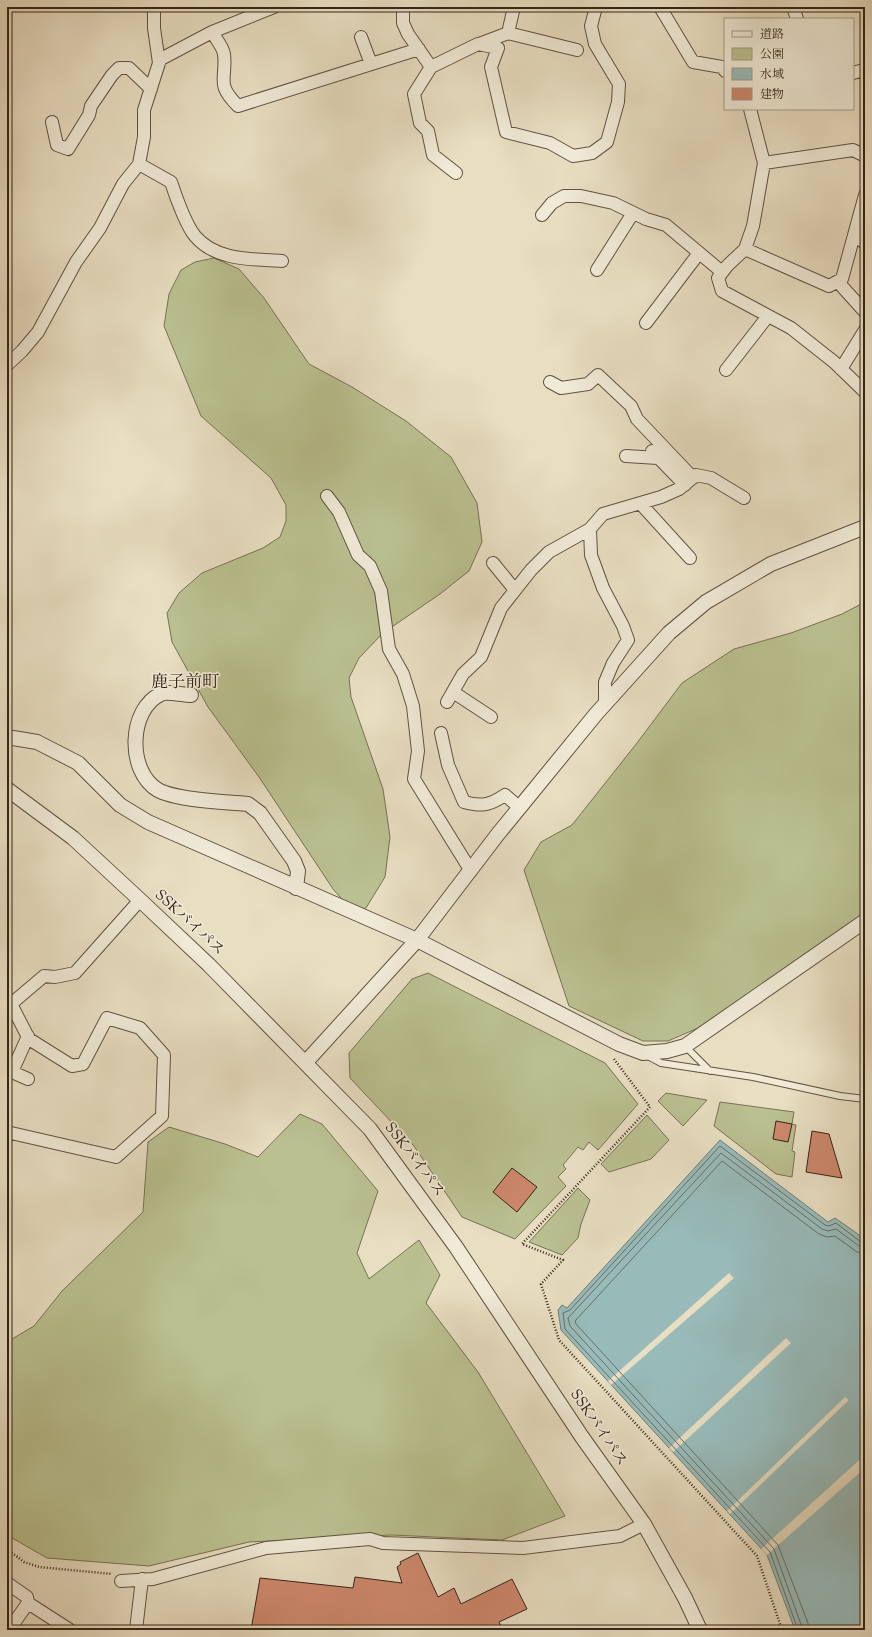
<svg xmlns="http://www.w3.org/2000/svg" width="872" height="1637" font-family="'Sorts Mill Goudy','Noto Serif JP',serif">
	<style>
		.green { fill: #bac090; stroke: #777254 }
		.water { fill: #98bbba; stroke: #707f79 }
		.pier { fill: #e8dec2 }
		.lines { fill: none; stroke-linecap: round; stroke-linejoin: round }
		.shore { stroke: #667068; stroke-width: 1 }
		.building { fill: #ce886d; stroke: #342417 }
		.service-casing { stroke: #615242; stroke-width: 8 }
		.minor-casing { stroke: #615242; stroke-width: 14 }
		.tertiary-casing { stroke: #615242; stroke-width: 16 }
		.path { stroke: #342417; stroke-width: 2.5; stroke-dasharray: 1 2; stroke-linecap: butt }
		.service { stroke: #f0ead7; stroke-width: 6 }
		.minor { stroke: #f0ead7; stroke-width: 12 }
		.tertiary { stroke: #f0ead7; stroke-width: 14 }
		.labels { text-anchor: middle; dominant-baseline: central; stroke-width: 3.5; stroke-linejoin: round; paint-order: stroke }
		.street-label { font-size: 15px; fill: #342417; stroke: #f0ead7 }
		.quarter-label { font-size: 17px; fill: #342417; stroke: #f0ead7 }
	</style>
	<rect width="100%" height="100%" fill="#e8dec2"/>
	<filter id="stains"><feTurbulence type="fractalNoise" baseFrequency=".005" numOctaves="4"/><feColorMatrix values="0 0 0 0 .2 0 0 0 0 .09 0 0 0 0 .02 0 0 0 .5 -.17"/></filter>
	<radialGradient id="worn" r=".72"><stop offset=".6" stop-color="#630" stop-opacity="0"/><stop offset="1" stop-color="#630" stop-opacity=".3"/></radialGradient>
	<path class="green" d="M214,258L239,269L264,298L309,364L352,387L406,421L451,457L477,503L482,542L469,571L440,594L383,633L359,658L349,678L351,697L383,789L390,837L385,877L366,908L353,912L333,889L259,777L208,707L172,642L167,613L179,593L202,573L263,548L280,537L286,521V505L271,478L201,416L164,326L169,294L181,270L195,262Z
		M865,602V913L705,1025L668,1041H643L569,1006L524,870L541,842L572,825L637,743L682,683L734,649L791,633L842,614Z
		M428,973L605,1063L638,1104L598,1150L589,1142L583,1150L578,1147L563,1165L566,1169L558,1177L566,1186L515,1239L462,1217L414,1146L350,1078L349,1053L412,979Z
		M666,1093L707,1100L683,1126L658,1101Z
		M720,1102L794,1112L792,1124L796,1125L792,1151L795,1152L792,1177L776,1174L714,1126Z
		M300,1114L322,1124L378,1191L357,1253L369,1279L419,1240L440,1275L426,1303L478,1372L565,1516L502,1540L391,1535L249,1542L149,1566L47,1558L7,1535V1342L34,1326L62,1291L143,1212L148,1142L169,1127L225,1144L258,1157Z
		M647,1115L669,1140L651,1159L609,1172L601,1164Z
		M578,1188L590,1200L581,1224L578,1238L562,1255L529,1242Z"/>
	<path class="water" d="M720,1140L828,1222L835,1218L865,1239V1630H795L767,1555L561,1330L558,1310L562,1305L567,1308Z"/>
	<path class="pier" d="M729,1273L734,1278L611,1385L608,1381Z
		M786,1338L791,1343L673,1452L669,1448Z
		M845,1397L849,1400L730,1514L727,1511Z
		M865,1455V1468L767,1555L761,1549Z"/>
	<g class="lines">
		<path class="shore" d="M798,1630L770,1552L565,1329L563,1313L570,1310L720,1146L825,1225L829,1226L836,1223L861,1242H865
			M803,1630L774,1549L570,1326L568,1318L721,1153L822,1229L828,1231L836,1229L859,1246L865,1247
			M809,1630L808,1623L778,1545L576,1324L575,1321L722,1161L819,1234L827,1237L835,1236L857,1252L865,1253"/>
	</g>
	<path class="building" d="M776,1121L792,1124L788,1142L773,1139Z
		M812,1131L829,1134L842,1178L806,1172Z
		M512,1168L537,1187L517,1212L493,1192Z
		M418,1553L438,1597L454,1588L461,1604L512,1579L527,1609L499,1622L503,1630H251L260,1578L353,1588L355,1577L402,1583L397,1567L401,1564L400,1562Z"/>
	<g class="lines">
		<defs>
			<path id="service" d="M685,1046L710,1071
				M648,1056L661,1063L753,1077L840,1096L865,1099"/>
			<path id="minor" d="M403,7V23L408,34L431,67L478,44L498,48L491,67L506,132L550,143L573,156L592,153L607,142L618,102L619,84L595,44L591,26L596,7
				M660,7L693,62L722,67L725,71
				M793,7L797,19
				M212,32L274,7
				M508,33L514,7
				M361,37L371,64
				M479,44L508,33L577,50
				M159,60L212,32C216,39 223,47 224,54C227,80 215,83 238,106L419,49
				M431,67L414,94L420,123L428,131L433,155L456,173
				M853,73L860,71L865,73
				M750,109L764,163L753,226L745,249L727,266L718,278L722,291L791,328L834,362L865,392
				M52,122L57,145L68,149L89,115L91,106L112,75L119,68H129L151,89
				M764,163L853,150L865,156
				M139,164L171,182C176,197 186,225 195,236C216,261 252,259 282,261
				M542,215L552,203L564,196H581L613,203L646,219L666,225L722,272
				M854,235L865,243
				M745,249L829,286L842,279L865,195
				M597,270L633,213
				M838,282L865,312
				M646,323L699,253
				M7,365L22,351L38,332L76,262L100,228L123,184L139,164L144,137V110L159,63L154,28V7
				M841,369L865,330
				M726,370L768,316
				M550,382L561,388L588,384L598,375L631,406L637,419L693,478
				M652,451L685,485
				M626,456L658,458
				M327,496L339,512L358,555L370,566L381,591L389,649L403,674L413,706L418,751L414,779L471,871
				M640,503L690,558
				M493,563L515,590
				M453,692L491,717
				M447,702L463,674L481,657L501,608L531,570L549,552L590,529
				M605,705V682L613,663L628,640L623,626L603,588L591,555L590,529L603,514L661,497L679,489L696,475L711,478L744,498
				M441,733L448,765L464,802C482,807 490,805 505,795L520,808
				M7,1002L11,1004L44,976L55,977L75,973L140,900
				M28,1036L12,1072L28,1079
				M7,1135L11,1133L116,1157L162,1116L164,1055L140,1028L107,1018L83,1064L72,1066L29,1039L11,1004
				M121,1581L153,1579L266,1548L370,1539L383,1543L523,1548L620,1536L644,1524
				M7,1583L27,1597L28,1603L9,1630
				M28,1603L70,1630
				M136,1630L142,1579"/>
			<path id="tertiary" d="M191,695C184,695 166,691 161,694C128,709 127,772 158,790C176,800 225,802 248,804L260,813L294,861L298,871L296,888
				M7,737L37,742L78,763L120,805L148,822L417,940L619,1044L643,1053L667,1051L685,1046L865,921
				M7,789L73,838L140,900L209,965L370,1129L456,1247L582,1437L644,1524L685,1598L700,1630
				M306,1062L417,940L498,834L596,714L669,633L706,602L771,564L865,527"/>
		</defs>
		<use href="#service" class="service-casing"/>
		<use href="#minor" class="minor-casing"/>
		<use href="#tertiary" class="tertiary-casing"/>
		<path class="path" d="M614,1059L650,1107L522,1244L563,1260L541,1284L559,1340L757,1556L782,1630
			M7,1549L24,1562L39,1567L112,1574"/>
		<use href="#service" class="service"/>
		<use href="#minor" class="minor"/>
		<use href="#tertiary" class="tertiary"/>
	</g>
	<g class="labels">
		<g class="street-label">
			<text transform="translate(189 923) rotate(43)">SSKバイパス</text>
			<text transform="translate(414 1160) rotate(53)">SSKバイパス</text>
			<text transform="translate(598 1428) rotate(56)">SSKバイパス</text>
		</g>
		<g class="quarter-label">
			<text x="185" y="683">鹿子前町</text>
		</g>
	</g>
	<rect width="872" height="1637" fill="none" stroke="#e8dec2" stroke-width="24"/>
	<rect x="8" y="8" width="856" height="1621" fill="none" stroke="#342417" stroke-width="2"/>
	<rect x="12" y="12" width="848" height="1613" fill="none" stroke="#342417"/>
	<rect x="724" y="18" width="130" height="92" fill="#f0ead7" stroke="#a59b8a"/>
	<rect x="732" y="31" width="20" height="6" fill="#f0ead7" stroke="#a59b8a"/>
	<text x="760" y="38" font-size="12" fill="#342417">道路</text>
	<rect x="732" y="48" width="20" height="12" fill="#bac090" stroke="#a59b8a"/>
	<text x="760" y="58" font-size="12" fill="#342417">公園</text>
	<rect x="732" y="68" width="20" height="12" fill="#98bbba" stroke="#a59b8a"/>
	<text x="760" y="78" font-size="12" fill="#342417">水域</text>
	<rect x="732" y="88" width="20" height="12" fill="#ce886d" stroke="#a59b8a"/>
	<text x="760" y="98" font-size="12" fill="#342417">建物</text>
	<rect width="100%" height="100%" filter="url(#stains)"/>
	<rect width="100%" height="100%" fill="url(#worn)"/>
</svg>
